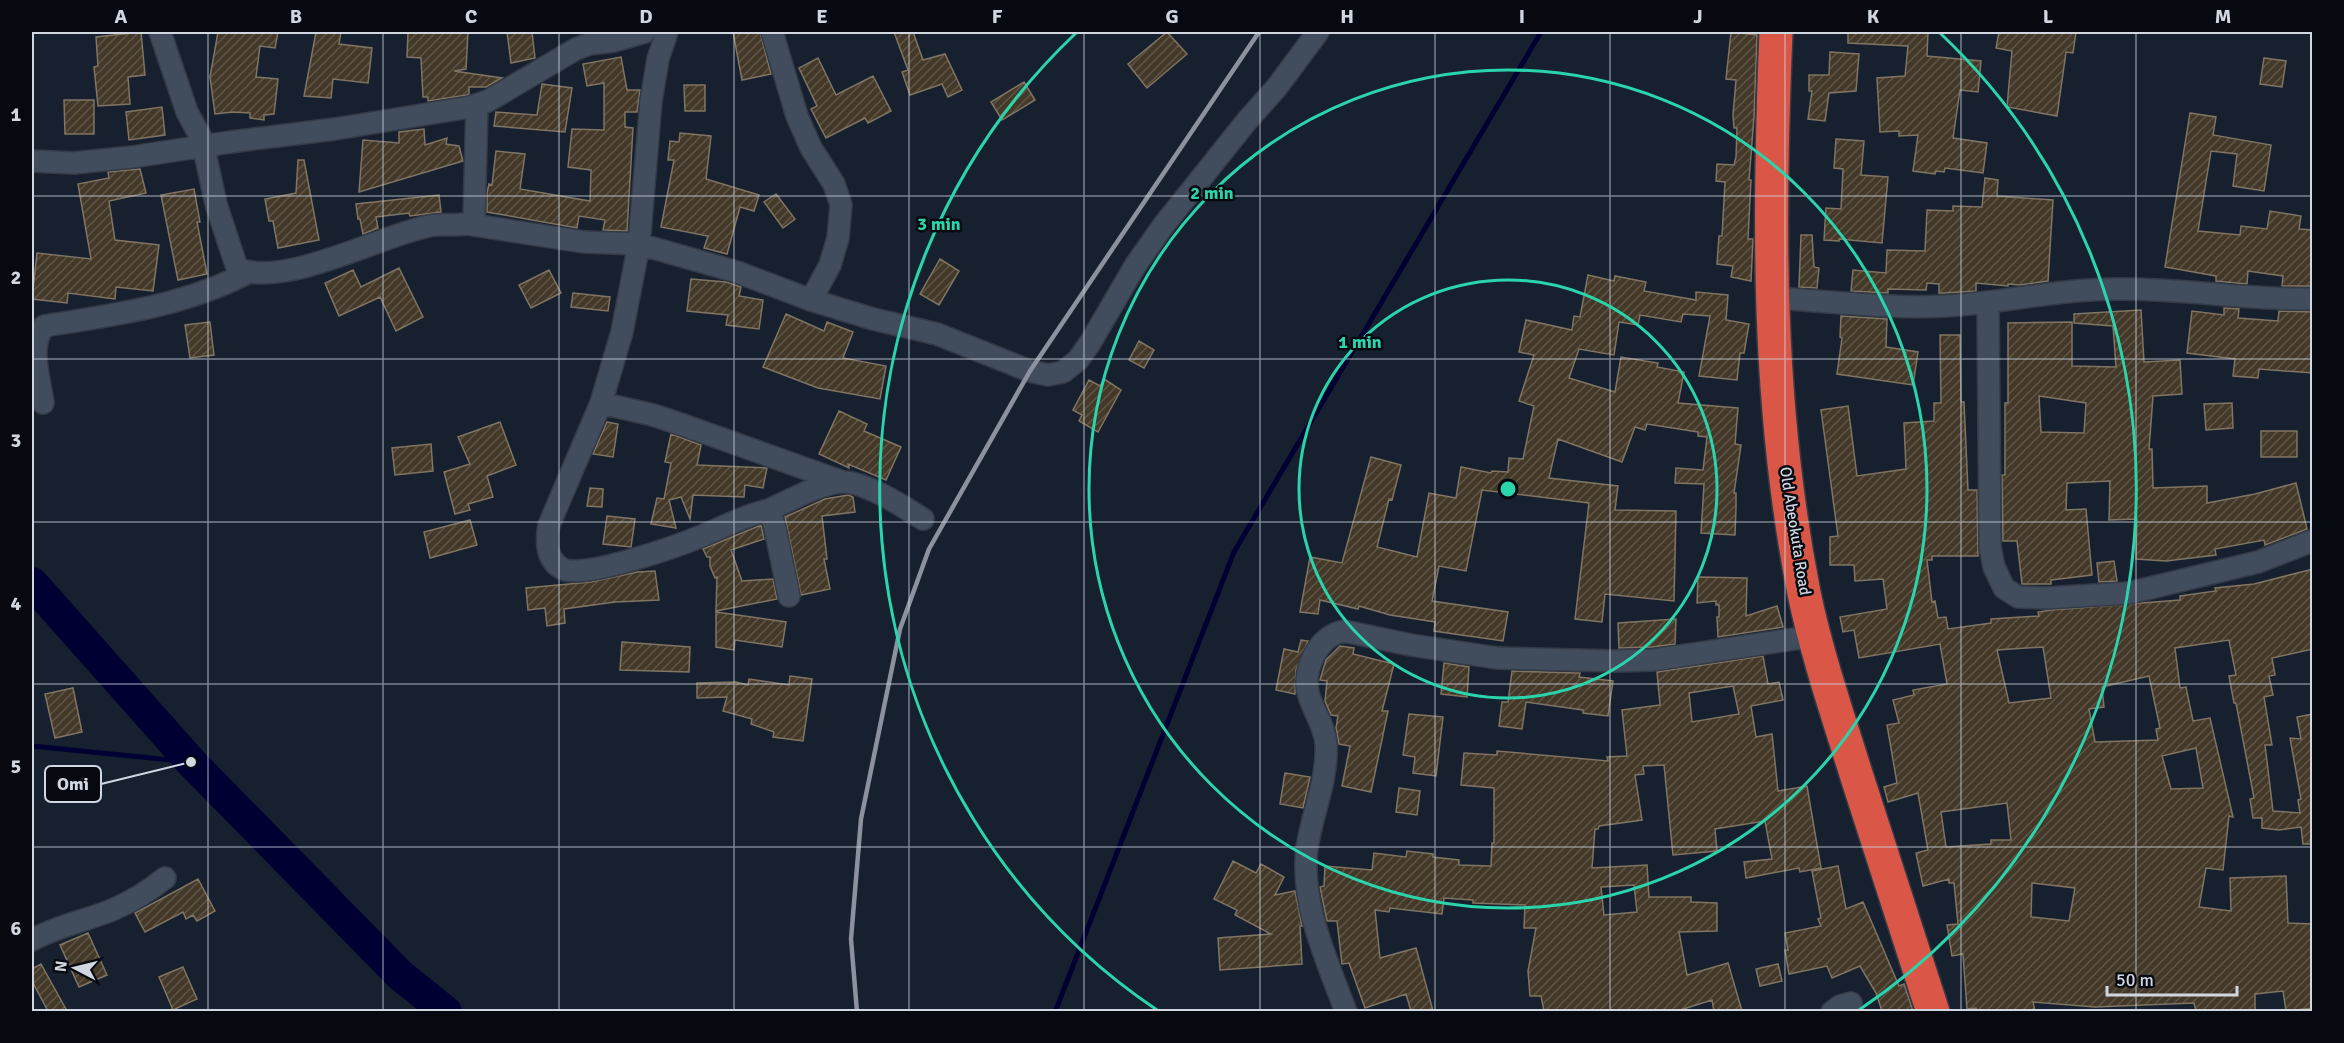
<svg xmlns="http://www.w3.org/2000/svg" width="2344" height="1043" font-family="Signika,sans-serif">
	<style>
		.lines { fill: none; stroke-linecap: round; stroke-linejoin: round }
		.stream { stroke: #000032; stroke-width: 5 }
		.river { stroke: #000032; stroke-width: 32 }
		.building { fill: url(#building-hatch); stroke: #807462; stroke-width: 1.5; fill-rule: evenodd }
		.street-casing { stroke: #343b47; stroke-width: 24 }
		.highway-casing { stroke: #343b47; stroke-width: 36 }
		.street { stroke: #414c5c; stroke-width: 21 }
		.highway { stroke: #da5747; stroke-width: 33 }
		.rail { stroke: #8b929e; stroke-width: 4.5 }
		.grid { fill: none; stroke: #d0d7e1; stroke-width: 1.5; stroke-opacity: 0.55 }
		.ring { fill: none; stroke: #2bd5ac; stroke-width: 3 }
		.labels { text-anchor: middle; dominant-baseline: central; stroke-width: 5; stroke-linejoin: round; paint-order: stroke }
		.street-label { font-size: 16px; fill: #d0d7e1; stroke: #060a10 }
		.centre { fill: #2bd5ac; stroke: #060a10; stroke-width: 3 }
		.ring-label { font-size: 18px; text-anchor: middle; font-weight: bold; fill: #2bd5ac; stroke: #060a10; stroke-width: 5; stroke-linejoin: round; paint-order: stroke }
		.leader { fill: none; stroke: #d0d7e1; stroke-width: 2 }
		.callout-dot { fill: #d0d7e1; stroke: #060a10; stroke-width: 2 }
		.callout { fill: #060a10; stroke: #d0d7e1; stroke-width: 2 }
		.callout-label { font-size: 18px; text-anchor: middle; font-weight: bold; fill: #d0d7e1 }
		.neatline { fill: none; stroke: #d0d7e1; stroke-width: 2 }
		.grid-label { font-size: 20px; text-anchor: middle; font-weight: bold; fill: #d0d7e1 }
	</style>
	<defs>
		<pattern id="building-hatch" width="6" height="6" patternUnits="userSpaceOnUse" patternTransform="scale(1.5)"><rect width="6" height="6" fill="#443929"/><path d="M-1 1l2-2M0 6l6-6M5 7l2-2" fill="none" stroke="#5e5548"/></pattern>
	</defs>
	<rect width="100%" height="100%" fill="#17202f"/>
	<g class="lines">
		<path class="stream" d="M32,746L191,762
			M1055,1012L1234,552L1541,32"/>
		<path class="river" d="M32,583L191,762L400,975L446,1012"/>
	</g>
	<path class="building" d="M141,32L145,75L128,77L130,104L98,106L94,67L98,66L96,37Z
		M218,32H278L275,48L260,46L256,77L278,79L274,114L264,115V120L250,118V113L233,112L215,114L210,77Z
		M316,32H341L339,44L372,48L368,83L333,79L331,98L304,96Z
		M408,32H468L466,69L454,71L502,78L486,87H469V94L467,95L428,101V97H423L421,58L407,57Z
		M507,32H532L535,58L511,63Z
		M733,32H760L771,74L742,80Z
		M894,32H913L923,60L945,54L962,90L948,97L942,84L910,95L902,72L908,70Z
		M1167,32L1187,54L1147,88L1128,64Z
		M1731,32L1757,35L1754,117L1749,180H1751L1748,239H1753L1751,281L1731,277L1733,266L1717,264L1719,236H1722L1725,182L1716,181L1717,164L1734,165L1736,157L1737,128H1734L1733,115L1736,80L1726,79Z
		M1848,32H1928L1927,56L1981,61L1978,92L1960,90L1953,138L1987,143L1983,173L1945,168L1944,172L1936,171L1935,174L1913,171L1918,135L1899,136V131L1880,132L1877,78L1905,76L1908,46L1848,43Z
		M1999,32H2076L2073,53L2066,52L2057,116L2007,107L2012,51L1996,48Z
		M1830,52L1859,54L1856,91L1829,93L1825,121L1808,119L1812,91H1809V75H1829Z
		M621,57L627,90H640L637,112H625V127L633,128L627,231L603,230L605,220L579,216L577,228L487,212V193L489,184L492,185L496,151L525,154L520,189L590,201L591,170L568,167L572,129L604,130V83L587,86L583,64Z
		M818,58L836,95L873,76L891,111L868,123L865,118L826,138L811,109L817,106L799,68Z
		M2264,58L2286,61L2282,87L2260,84Z
		M1024,82L1035,100L1002,120L991,102Z
		M542,84L572,88L565,132L494,126L496,112L537,115Z
		M684,85H705V111H685Z
		M64,100H94V134H65Z
		M162,107L165,135L129,140L126,112Z
		M2190,113L2216,117L2213,135L2271,145L2264,191L2233,186L2237,154L2211,151L2198,231L2240,235L2241,226L2267,229L2270,211L2301,216L2299,229L2313,230V286H2282L2283,276L2248,271L2247,284L2216,281V276L2165,267Z
		M424,129L425,145L447,138L446,144L459,146L463,161L359,192L363,140L399,143V132Z
		M680,133L711,136L706,179L759,195L754,211L740,207L727,254L704,248L708,236L661,227L674,160H668L670,141L679,142Z
		M1836,139L1864,141L1861,175L1888,177L1882,243L1839,239V241L1824,240L1826,208L1841,209L1843,169L1834,168Z
		M298,160H304L319,240L278,248L273,221H269L265,199L296,193Z
		M140,169L146,193L109,201L115,240L159,245L153,291L116,287L115,299L68,293L67,303L32,299L37,253L91,259L78,184L109,178L108,172Z
		M1985,178L1998,180L1997,196L2053,200L2048,281L2020,285L2008,284V286L1976,283V291L1944,293H1939V284L1927,283L1926,290L1888,289V293L1851,291L1853,270L1886,273L1887,250L1925,251L1927,210L1953,211V206L1982,207Z
		M194,189L200,222H197L207,274L178,280L161,195Z
		M776,194L795,219L783,228L764,202Z
		M439,195L441,212L410,216L409,213L376,217L378,228L363,234L360,219H358L356,204Z
		M1801,235H1812L1814,267L1819,268L1817,288L1799,287Z
		M940,259L959,271L939,305L920,294Z
		M399,268L423,317L396,331L380,297L339,316L325,283L353,270L361,287Z
		M549,270L561,293L531,308L519,285Z
		M1588,275L1614,281L1615,276L1646,282L1644,291L1696,300V292L1728,295L1726,320L1749,324L1744,353H1740L1737,380L1699,376L1710,316L1683,314L1681,322L1640,315L1638,325L1619,322L1614,355L1579,349L1569,378L1615,392L1621,357L1658,363L1657,367L1684,372L1678,403L1738,408L1735,444L1741,445L1734,493H1736V508L1735,535L1701,533L1704,484L1675,483L1676,468L1703,470L1707,437L1698,436V432L1647,424L1645,430L1635,427L1622,462L1558,439L1549,478L1618,486L1615,510L1676,511L1674,601L1605,594L1602,622L1575,619L1589,503L1482,490L1466,571L1439,566L1432,601L1508,612L1503,641L1434,631L1435,622L1390,615L1359,606L1358,609L1320,600L1318,614L1300,612L1310,557L1342,563L1371,457L1401,465L1392,500L1389,499L1377,547L1417,557L1429,493L1456,498L1461,467L1491,473L1492,471L1508,472L1509,458L1523,459L1534,406L1519,401L1534,355L1519,352L1526,320L1572,330L1574,316L1580,317Z
		M691,279L726,282L741,287L739,296L763,300L759,329L726,325L728,315L687,311Z
		M573,293L610,297L608,311L571,307Z
		M2224,308L2239,309L2238,318L2278,321L2279,311L2313,312V373L2259,369L2258,378L2233,376L2235,359L2187,353L2192,311L2224,315Z
		M2141,310L2144,362L2180,360L2182,394L2153,396L2149,449H2152L2153,488L2207,486V503L2255,494L2296,483L2307,529L2265,545L2264,540L2215,549L2216,555L2166,561L2136,559L2137,519L2109,520L2110,481L2067,483L2066,510L2086,509L2092,575L2051,580V584H2022L2017,541H2003L2002,475H2005V403H2008V323L2072,322V366L2116,367L2113,326L2074,323V314ZM2039,396L2086,403L2084,433L2041,432Z
		M786,314L824,331L827,322L853,332L843,358L886,366L880,399L818,388L763,367Z
		M1841,316L1887,319L1886,347L1918,352L1913,385L1837,374L1842,338L1840,337Z
		M210,322L214,355L190,358L185,325Z
		M1940,335H1960L1961,402H1964L1968,490H1977L1978,556H1932V560H1927L1932,602L1935,601L1938,618L1946,617L1948,629L1991,623V619L2039,616L2038,612L2052,610L2180,600V596L2216,591L2215,588L2254,584L2313,569V649L2272,658L2275,675L2269,676L2273,695L2264,697L2272,745H2265L2273,811L2300,813L2298,800L2301,799L2290,738L2301,739L2297,717L2313,714V844H2303L2301,827L2279,830L2262,828V818H2253L2250,799L2254,798L2236,703H2234L2229,676L2236,675L2229,640L2175,648L2180,688L2186,687L2193,721L2210,718L2233,817L2229,816L2223,870L2206,868L2199,907L2231,911L2230,878L2286,876L2288,923L2313,924V1008L2286,1011L2283,991L2255,994V1011H2196L2194,1003L2095,1007L2033,1002L2035,1011H1977L1976,1008L1967,1009L1963,954L1952,956L1947,925L1958,924L1954,883H1949V879L1923,886L1916,853L1928,850L1918,793L1888,802L1884,787L1897,783L1887,725L1899,723L1893,700L1914,695L1913,690L1947,684L1940,644L1859,658L1854,630L1843,632L1840,617L1887,609L1883,579L1855,581L1854,565H1830V537L1838,536L1821,410L1848,406L1857,476L1906,469L1904,423L1934,421V403H1941ZM2043,647L2051,698L2009,703L1997,650ZM2149,676L2160,728L2156,729L2158,740L2095,742L2089,709L2104,707L2102,687ZM2196,748L2203,788L2171,789L2162,756ZM2007,803L2011,840H1991V844L1946,847L1941,812ZM2032,883L2075,888L2069,921L2031,917Z
		M1139,341L1154,350L1144,368L1129,360Z
		M1104,379L1121,390L1098,432L1079,421L1082,415L1073,410L1089,380L1100,386Z
		M2232,403L2233,428L2206,430L2204,404Z
		M839,411L867,424L864,431L901,447L886,480L848,464L849,468L819,454Z
		M500,422L516,465L487,476L493,497L468,504L470,510L455,514L444,472L470,464L458,437Z
		M607,422L618,424L613,457L593,454Z
		M2261,431H2297V457H2261Z
		M671,434L701,445L697,465L767,468L763,488L745,485L744,497L693,495L690,519L681,497L669,500L676,528L651,524L657,498L664,499L671,463L665,462Z
		M431,444L433,471L395,475L392,448Z
		M590,488L603,489L602,507L587,506Z
		M848,495L853,497L855,512L822,516L827,559H824L830,589L801,595L785,517L825,499Z
		M607,516L635,519L631,547L603,544Z
		M470,520L477,545L430,558L424,532Z
		M761,525L764,539L731,550L742,581L773,579L777,599L716,611L717,577L715,578L710,566V557H707L703,549Z
		M2114,561L2117,581L2099,582L2097,563Z
		M655,571L659,600L615,602L564,609L565,623L547,626L545,608L528,610L526,588L591,582L637,572Z
		M1698,577L1747,578L1746,616L1777,606L1783,627L1718,637L1717,617H1719V605H1716V601L1697,603Z
		M716,612L786,622L782,647L735,640L734,650L716,647Z
		M1676,619L1675,644L1652,647L1619,648L1618,623Z
		M1301,640L1308,641L1296,670L1295,694L1276,690L1284,649L1298,652Z
		M622,642L690,647L689,672L620,670Z
		M1340,646L1354,648L1353,654L1394,664L1382,711H1388L1371,792L1342,786L1350,746L1339,744L1336,728L1338,716L1331,715L1325,701L1327,681L1320,680L1326,660Z
		M1763,656L1768,684L1779,682L1783,700L1751,706L1756,737L1772,734L1778,791L1807,786L1821,868L1800,872L1799,868L1746,878L1744,862L1772,859L1765,821L1715,829L1717,851L1673,855L1664,765L1643,766L1644,774L1635,775L1642,820L1599,826L1598,829H1595L1592,868L1647,865L1649,897H1691V902L1717,903V931L1679,932L1687,975L1728,963L1742,1011H1714L1712,1000L1677,1011H1544L1541,996H1530L1528,971L1536,928H1524L1525,905L1473,903V900L1444,898L1442,914L1390,908L1389,912L1375,910L1380,958L1416,948L1433,1011H1411L1406,994L1365,1008L1349,963L1342,964L1337,921H1327L1320,887L1324,886L1325,866L1372,870L1374,853L1406,857L1407,851L1433,854V857L1459,860V865L1491,866L1492,843H1494V788L1461,785L1464,753L1497,755V751L1608,761L1607,757L1627,756L1622,710L1660,705L1657,672ZM1733,686L1739,714L1692,722L1689,693ZM1634,885L1637,912L1604,915L1601,887Z
		M1444,663L1469,667L1467,697L1441,694Z
		M1512,671L1576,673H1580L1579,677L1613,681L1608,716L1583,713V710L1526,702L1522,729L1499,726L1502,702H1508Z
		M790,676L812,679L803,741L773,737L774,732L751,724L752,719L723,711L727,697L697,698V683L736,682L748,685L749,679L789,685Z
		M73,688L82,732L55,738L45,694Z
		M1409,714L1443,717L1436,776L1413,773L1415,757L1403,755Z
		M1285,773L1310,777L1303,808L1280,804Z
		M1399,788L1420,791L1417,815L1396,812Z
		M1233,861L1256,873L1261,864L1284,877L1275,895L1295,891L1302,926H1300L1302,964L1220,970L1218,938L1271,934L1235,915L1237,910L1214,899Z
		M1838,866L1846,909L1863,902L1899,986L1904,984L1913,1011H1882L1876,993L1860,966L1832,978L1827,966L1789,974L1785,950H1788L1785,933L1821,926L1818,919L1821,918L1812,871Z
		M198,879L215,911L197,921L193,915L186,919L183,912L145,932L135,913Z
		M88,933L107,975L79,987L60,945Z
		M41,964L67,1011H48L32,981V969Z
		M1778,964L1782,981L1760,986L1756,969Z
		M183,967L197,999L173,1010L159,977Z"/>
	<g class="lines">
		<defs>
			<path id="street" d="M160,32L187,112L206,147V158L216,204L237,268C283,289 379,236 429,226C444,222 460,229 474,220L477,105
				M667,32L658,59L651,101L639,244L622,332L601,403L549,525C546,540 546,561 563,569C582,580 681,545 704,535C726,526 745,515 769,510L775,528L789,596
				M772,32L797,116L811,148L834,184L841,205L838,238L830,265L811,300
				M32,161L74,163L132,157L230,142L335,129L470,107L488,101L576,49L589,44L614,41L645,32
				M467,224L584,242L639,244L737,272L811,300L873,319L937,334L1030,371L1048,375L1063,372L1078,360L1090,343L1135,266L1163,226L1246,122L1277,87L1318,32
				M1772,298C1827,301 1890,309 1945,306C2002,303 2059,289 2117,289C2182,288 2247,300 2312,299
				M1988,302L1990,547L1994,567L2004,588L2018,597L2046,598L2129,593L2258,562L2312,541
				M43,403C40,380 28,346 44,326C113,315 184,306 247,273
				M601,403L653,415L683,425L843,482
				M769,510C789,501 820,483 843,482C866,482 904,507 923,519
				M32,940C57,926 85,921 112,910C131,902 149,891 165,878
				M1346,1012C1327,960 1300,904 1307,848C1312,814 1328,779 1326,744C1325,725 1312,710 1308,692C1303,668 1319,635 1344,631L1411,645L1497,658L1616,661L1653,660L1814,636
				M1832,1012L1840,1006L1851,1003"/>
			<path id="highway" d="M1776,32C1768,220 1767,407 1804,593C1817,655 1838,716 1857,777C1882,855 1907,933 1933,1012"/>
		</defs>
		<use href="#street" class="street-casing"/>
		<use href="#highway" class="highway-casing"/>
		<use href="#street" class="street"/>
		<use href="#highway" class="highway"/>
		<path class="rail" d="M857,1012L851,939L861,819L900,629L929,549L1030,371L1259,32"/>
	</g>
	<path class="grid" d="M208,32V1012M383,32V1012M559,32V1012M734,32V1012M909,32V1012M1084,32V1012M1260,32V1012M1435,32V1012M1610,32V1012M1785,32V1012M1961,32V1012M2136,32V1012M32,196H2312M32,359H2312M32,522H2312M32,684H2312M32,847H2312"/>
	<g class="ring">
		<circle cx="1508" cy="489" r="209"/>
		<circle cx="1508" cy="489" r="419"/>
		<path d="M1157 1010A628 628 0 0 1 1076 33M1940 33A628 628 0 0 1 1859 1010"/>
	</g>
	<g class="labels">
		<g class="street-label">
			<text transform="translate(1795 531) rotate(81)">Old Abeokuta Road</text>
		</g>
	</g>
	<circle cx="1508" cy="489" r="9" class="centre"/>
	<g class="ring-label">
		<text x="1212" y="199">2 min</text>
		<text x="939" y="230">3 min</text>
		<text x="1360" y="348">1 min</text>
	</g>
	<path class="leader" d="M191 762L101 784"/>
	<circle class="callout-dot" cx="191" cy="762" r="6"/>
	<rect class="callout" x="45" y="766" width="56" height="36" rx="6"/>
	<g class="callout-label">
		<text x="73" y="790">Omi</text>
	</g>
	<rect width="2344" height="1043" fill="none" stroke="#060a10" stroke-width="66"/>
	<g transform="translate(75 968) rotate(277)" stroke="#060a10" stroke-width="4.5" paint-order="stroke">
	<path d="M0-4.5L10 22L0 15L-10 22Z" fill="#d0d7e1"/>
	<text y="-9" font-size="16" font-weight="bold" text-anchor="middle" fill="#d0d7e1">N</text>
	</g>
	<path d="M2107 986v9h130v-9" fill="none" stroke="#d0d7e1" stroke-width="3"/>
	<text x="2116" y="986" font-size="18" fill="#d0d7e1" stroke="#060a10" stroke-width="4.5" paint-order="stroke">50 m</text>
	<rect x="33" y="33" width="2278" height="977" class="neatline"/>
	<g class="grid-label">
		<text x="121" y="23">A</text>
		<text x="296" y="23">B</text>
		<text x="471" y="23">C</text>
		<text x="646" y="23">D</text>
		<text x="822" y="23">E</text>
		<text x="997" y="23">F</text>
		<text x="1172" y="23">G</text>
		<text x="1347" y="23">H</text>
		<text x="1522" y="23">I</text>
		<text x="1698" y="23">J</text>
		<text x="1873" y="23">K</text>
		<text x="2048" y="23">L</text>
		<text x="2223" y="23">M</text>
		<text x="16" y="121">1</text>
		<text x="16" y="284">2</text>
		<text x="16" y="447">3</text>
		<text x="16" y="610">4</text>
		<text x="16" y="773">5</text>
		<text x="16" y="935">6</text>
	</g>
</svg>
